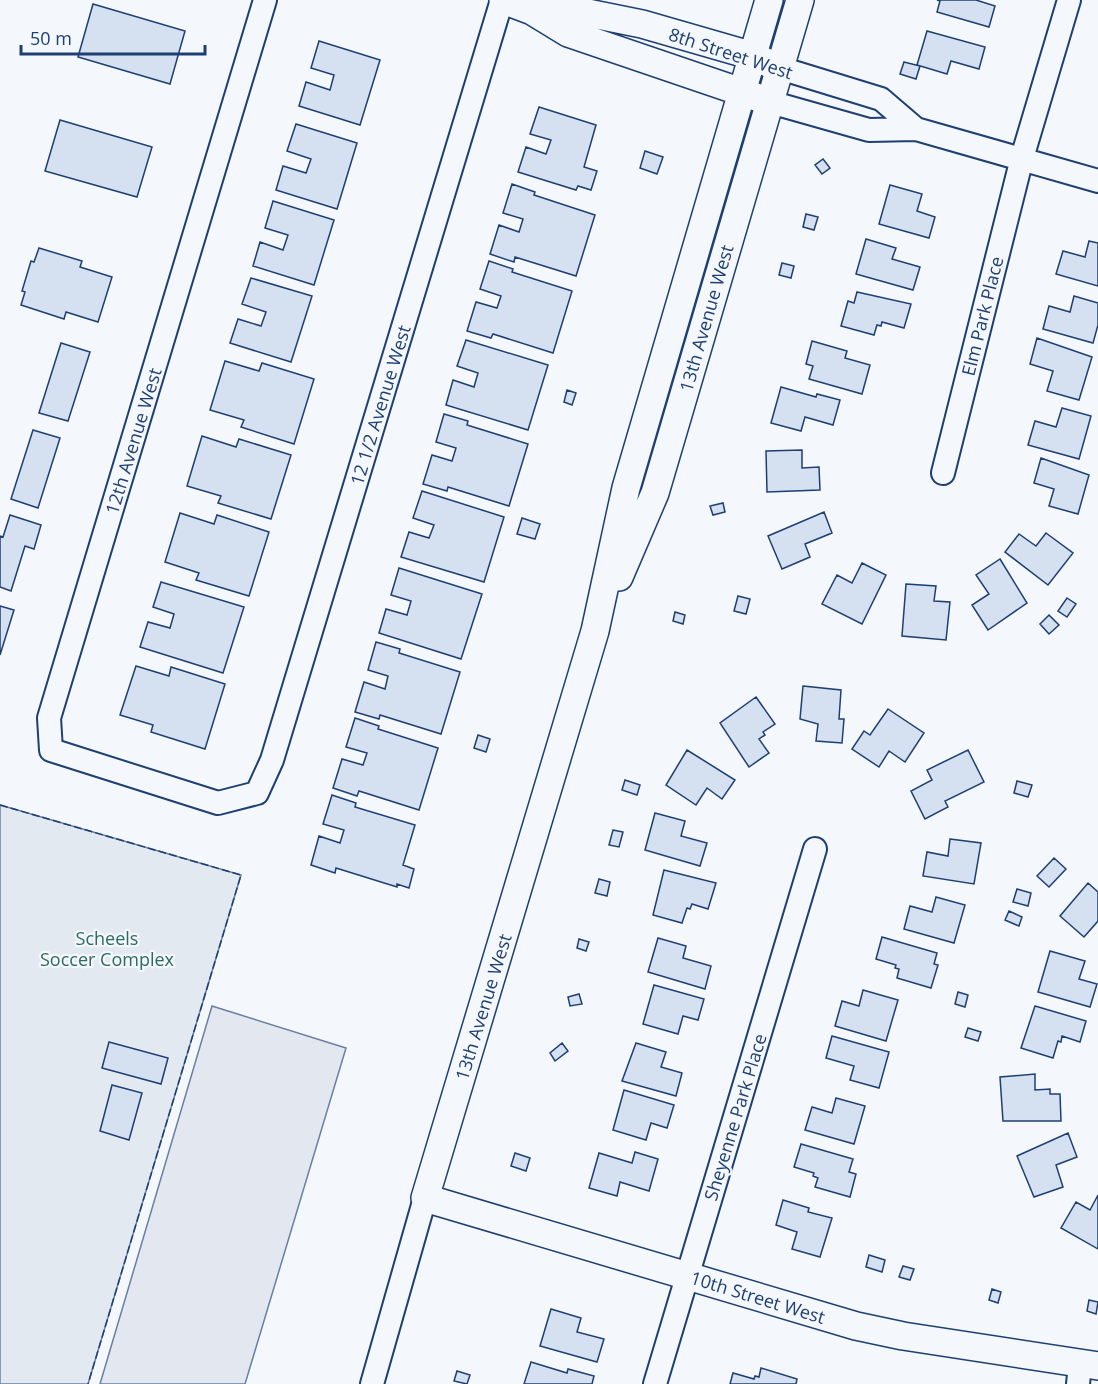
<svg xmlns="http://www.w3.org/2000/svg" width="1098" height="1384" font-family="'Open Sans',sans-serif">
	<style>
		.green { fill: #e3e9f0; stroke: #687fa3; stroke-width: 1.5 }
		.parking { fill: #e3e8f0; stroke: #687fa3; stroke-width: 1.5 }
		.building { fill: #d5e0f0; stroke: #1d3f73; stroke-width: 1.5 }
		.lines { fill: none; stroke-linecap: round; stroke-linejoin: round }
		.minor-casing { stroke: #1d3f73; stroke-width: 26 }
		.tertiary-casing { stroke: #1d3f73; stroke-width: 30 }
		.minor { stroke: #f4f7fb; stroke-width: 22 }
		.tertiary { stroke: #f4f7fb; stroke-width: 27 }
		.fence { stroke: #1d3f73; stroke-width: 1.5; stroke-dasharray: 8 3; stroke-linecap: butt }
		.labels { text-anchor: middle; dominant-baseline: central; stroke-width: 4.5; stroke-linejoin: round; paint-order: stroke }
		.street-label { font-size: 18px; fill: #1d3f73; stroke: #f4f7fb }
		.park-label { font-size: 18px; fill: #2c6c60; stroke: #f4f7fb }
	</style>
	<rect width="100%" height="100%" fill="#f4f7fb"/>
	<path class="green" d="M0,805L241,875L88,1384H0Z"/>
	<path class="parking" d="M212,1006L346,1048L245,1384H100Z"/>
	<path class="building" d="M937,0H976L995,6L989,27L937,12L940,1Z
		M93,4L185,31L170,84L78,57Z
		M927,31L985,47L979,69L951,61L947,74L917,65Z
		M319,41L380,60L360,125L299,106L306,82L330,90L334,75L311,68Z
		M904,62L920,66L916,79L900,74Z
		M539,107L596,125L584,167L597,171L591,190L578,186L576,190L518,172L526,147L546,154L551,140L530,134Z
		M60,120L152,147L137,197L45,171Z
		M296,124L357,143L337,209L276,190L283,166L306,173L311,159L287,151Z
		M645,151L663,157L657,174L640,168Z
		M823,159L830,168L822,174L815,165Z
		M512,184L535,192L534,195L595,215L576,276L515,257L514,262L490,254L499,225L519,232L523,219L503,213Z
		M890,185L922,194L917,211L935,217L929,238L879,224Z
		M273,201L334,220L314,285L253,266L260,242L283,250L288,235L265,228Z
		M806,214L818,217L814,230L803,227Z
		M866,239L896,248L892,259L920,267L913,290L856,274Z
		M1089,241L1098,243V286L1056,274L1063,251L1085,257Z
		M39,248L82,261L80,267L112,277L98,322L66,312L64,319L21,305L25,292L22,291L31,261L34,262Z
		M489,261L513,269L512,272L572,291L553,353L493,334L491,338L467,331L476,302L497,308L501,296L480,289Z
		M782,263L794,266L791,278L779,275Z
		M251,278L312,296L291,362L230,343L238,319L261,326L266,312L242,304Z
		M857,292L911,304L904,328L882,322L881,326L877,325L874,335L841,326L848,301L854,303Z
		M1074,296L1098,303V325L1093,343L1043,329L1049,306L1070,312Z
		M1037,338L1092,357L1079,400L1047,391L1053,371L1030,364Z
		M466,340L548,365L528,430L446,405L453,380L474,387L478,373L457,366Z
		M812,341L847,351L845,358L870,365L862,394L809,379L813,366L806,364Z
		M61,343L90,352L68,421L39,413Z
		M225,361L259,371L262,363L314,379L294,444L241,427L244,420L210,410Z
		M781,387L816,397L817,394L840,400L833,425L805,417L801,431L771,423Z
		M567,390L576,393L572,405L564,402Z
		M1062,408L1091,416L1079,459L1028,445L1035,421L1056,427Z
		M444,414L468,421L467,425L528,444L509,506L448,487L447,491L423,484L432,455L452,461L456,448L436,442Z
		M33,430L60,438L38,508L11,499Z
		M202,436L236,447L239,439L291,455L271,519L218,503L221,496L187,486Z
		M802,450V468L819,467L820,490L767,492L766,451Z
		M1041,458L1089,475L1078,514L1049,506L1054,489L1034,483Z
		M422,491L504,517L484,582L401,557L409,532L429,538L434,525L413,518Z
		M723,503L725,512L713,515L710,506Z
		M824,512L832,533L805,544L810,557L782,569L768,536Z
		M180,513L214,524L217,515L269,532L249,596L196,580L199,573L165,562Z
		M10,515L41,525L34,549L25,546L11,591L0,587V536L3,537Z
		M522,518L540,524L535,539L517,534Z
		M1046,533L1073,553L1048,585L1005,552L1019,534L1036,546Z
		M1000,559L1027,603L988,630L972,605L989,594L976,575Z
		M862,563L886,575L862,624L822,604L837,575L852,583Z
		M399,568L482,594L461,659L379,633L386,609L407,615L411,601L391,595Z
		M161,582L244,607L223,673L140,647L148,622L170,628L174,614L153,607Z
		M906,584L936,586L934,601L950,602L946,640L902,636Z
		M738,596L750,599L746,614L734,611Z
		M1067,598L1076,604L1067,617L1058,611Z
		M0,606L14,610L0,655Z
		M675,612L685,615L683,624L673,621Z
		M1049,615L1059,625L1049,634L1040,624Z
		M376,642L400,649L399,653L460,672L441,734L380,715L379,719L355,712L364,682L385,689L388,676L368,670Z
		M136,666L169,676L171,667L225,684L205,749L151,732L153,725L120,715Z
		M803,686L841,690L839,719H844L842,743L816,741L818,724L800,719Z
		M756,697L775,724L763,732L765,735L759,739L769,753L749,767L720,723Z
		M888,709L924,733L905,762L889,751L879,767L852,749L864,731L870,735Z
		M355,718L379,726L378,729L438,748L419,810L359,791L357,796L333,788L342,759L363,765L367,753L346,747Z
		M478,735L490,739L486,752L474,748Z
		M687,750L735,780L722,799L707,788L696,805L666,785Z
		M968,750L984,782L945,801L948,807L925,819L911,791L932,780L927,770Z
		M625,780L640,785L637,795L622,790Z
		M1017,781L1032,785L1028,797L1014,793Z
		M332,795L356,803L355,807L415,825L403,865L414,869L409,888L397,884V887L336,868L335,873L311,865L319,836L340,843L344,830L323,824Z
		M655,813L685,821L681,836L707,843L700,866L645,850Z
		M613,830L623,832L619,847L609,845Z
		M950,839L981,843L974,884L923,876L927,852L948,856Z
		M1054,858L1066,869L1049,887L1037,876Z
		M664,870L716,883L708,909L692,904L690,909L687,908L682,923L653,915Z
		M599,879L610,882L607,896L595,893Z
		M1088,883L1098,892V921L1084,937L1060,916Z
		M1017,889L1031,893L1028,906L1013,902Z
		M936,897L965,905L954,943L904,929L910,906L932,912Z
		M1009,911L1022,917L1019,926L1005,920Z
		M882,937L937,953L934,964L938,965L931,988L897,978L899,969L895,968L896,965L876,959Z
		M658,938L686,946L683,958L711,966L705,989L648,972Z
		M579,939L589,942L586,951L577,948Z
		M1050,951L1085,961L1079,979L1097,984L1090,1007L1038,992Z
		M654,985L704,999L698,1020L683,1016L678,1034L643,1024Z
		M863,990L898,1000L886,1041L835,1026L842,1001L859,1006Z
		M958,992L968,995L965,1007L955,1004Z
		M579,994L582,1004L570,1006L568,997Z
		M1035,1006L1086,1021L1080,1042L1062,1036L1061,1042L1058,1041L1053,1058L1021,1048Z
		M968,1028L981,1032L978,1041L965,1037Z
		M832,1036L889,1052L879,1088L850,1080L854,1066L826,1058Z
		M109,1042L168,1058L161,1084L102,1068Z
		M562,1043L568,1051L555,1061L550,1053Z
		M636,1043L666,1052L661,1067L682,1073L676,1096L622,1081Z
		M1035,1074V1090L1050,1089V1094H1060L1061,1121H1003L1000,1077Z
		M112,1085L142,1093L129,1140L100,1131Z
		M624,1090L674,1105L667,1128L651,1123L646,1140L613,1130Z
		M836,1098L865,1106L854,1144L805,1130L812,1107L832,1113Z
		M1068,1133L1077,1157L1056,1165L1063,1187L1034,1197L1017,1156Z
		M801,1144L853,1159L849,1172L856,1174L850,1197L815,1187L818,1178L813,1176L814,1173L794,1167Z
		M635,1152L658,1159L649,1191L620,1182L617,1196L589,1188L599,1153L632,1163Z
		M515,1153L530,1158L526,1171L511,1166Z
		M1098,1195V1249L1061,1228L1076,1202L1090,1210Z
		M783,1200L809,1208L808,1212L832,1218L820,1257L792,1249L797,1232L776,1225Z
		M869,1255L885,1260L882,1272L866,1267Z
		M903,1266L914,1269L910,1280L899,1277Z
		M992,1289L1001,1292L998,1303L989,1300Z
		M1089,1300L1098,1302L1096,1314L1087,1311Z
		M551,1309L581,1318L577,1332L604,1339L597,1362L540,1346Z
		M531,1362L567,1373L568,1369L594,1376L592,1384H524Z
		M761,1368L797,1379L796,1384H730L733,1373L754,1379L755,1376L759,1377Z
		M457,1371L470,1375L467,1384L454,1381Z"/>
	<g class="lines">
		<defs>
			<path id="minor" d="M265,0L49,718L51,750L218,803L257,793L272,760L502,0
				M780,68L881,99L916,129
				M770,102L869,130L916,129L1098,181
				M943,473L1022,158L1069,0
				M372,1384L425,1198
				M655,1384L815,849
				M1078,1384L1080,1364"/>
			<path id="tertiary" d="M503,0L532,11L568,33L759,98
				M769,0L626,488L595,631L425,1198L856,1326L903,1336L1098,1366
				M532,11L573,10L642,24L753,56L770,64
				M619,577L655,493L800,0"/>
		</defs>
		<use href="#minor" class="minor-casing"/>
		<use href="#tertiary" class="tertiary-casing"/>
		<use href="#minor" class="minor"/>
		<use href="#tertiary" class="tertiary"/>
		<path class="fence" d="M0,805L241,875L88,1384"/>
	</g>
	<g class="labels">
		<g class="street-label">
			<text transform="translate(731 53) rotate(18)">8th Street West</text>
			<text transform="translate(982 316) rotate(-76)">Elm Park Place</text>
			<text transform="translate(706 318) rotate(-74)">13th Avenue West</text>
			<text transform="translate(380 405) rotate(-73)">12 1/2 Avenue West</text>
			<text transform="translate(133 441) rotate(-73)">12th Avenue West</text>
			<text transform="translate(483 1007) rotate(-73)">13th Avenue West</text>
			<text transform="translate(735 1117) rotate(-73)">Sheyenne Park Place</text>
			<text transform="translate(758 1297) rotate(17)">10th Street West</text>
		</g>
		<g class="park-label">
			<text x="107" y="938">Scheels<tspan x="107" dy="21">Soccer Complex</tspan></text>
		</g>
	</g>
	<path d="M21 45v9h184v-9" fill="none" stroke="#1d3f73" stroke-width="3"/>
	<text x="30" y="45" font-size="18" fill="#1d3f73" stroke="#f4f7fb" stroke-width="4.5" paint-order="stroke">50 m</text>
</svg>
